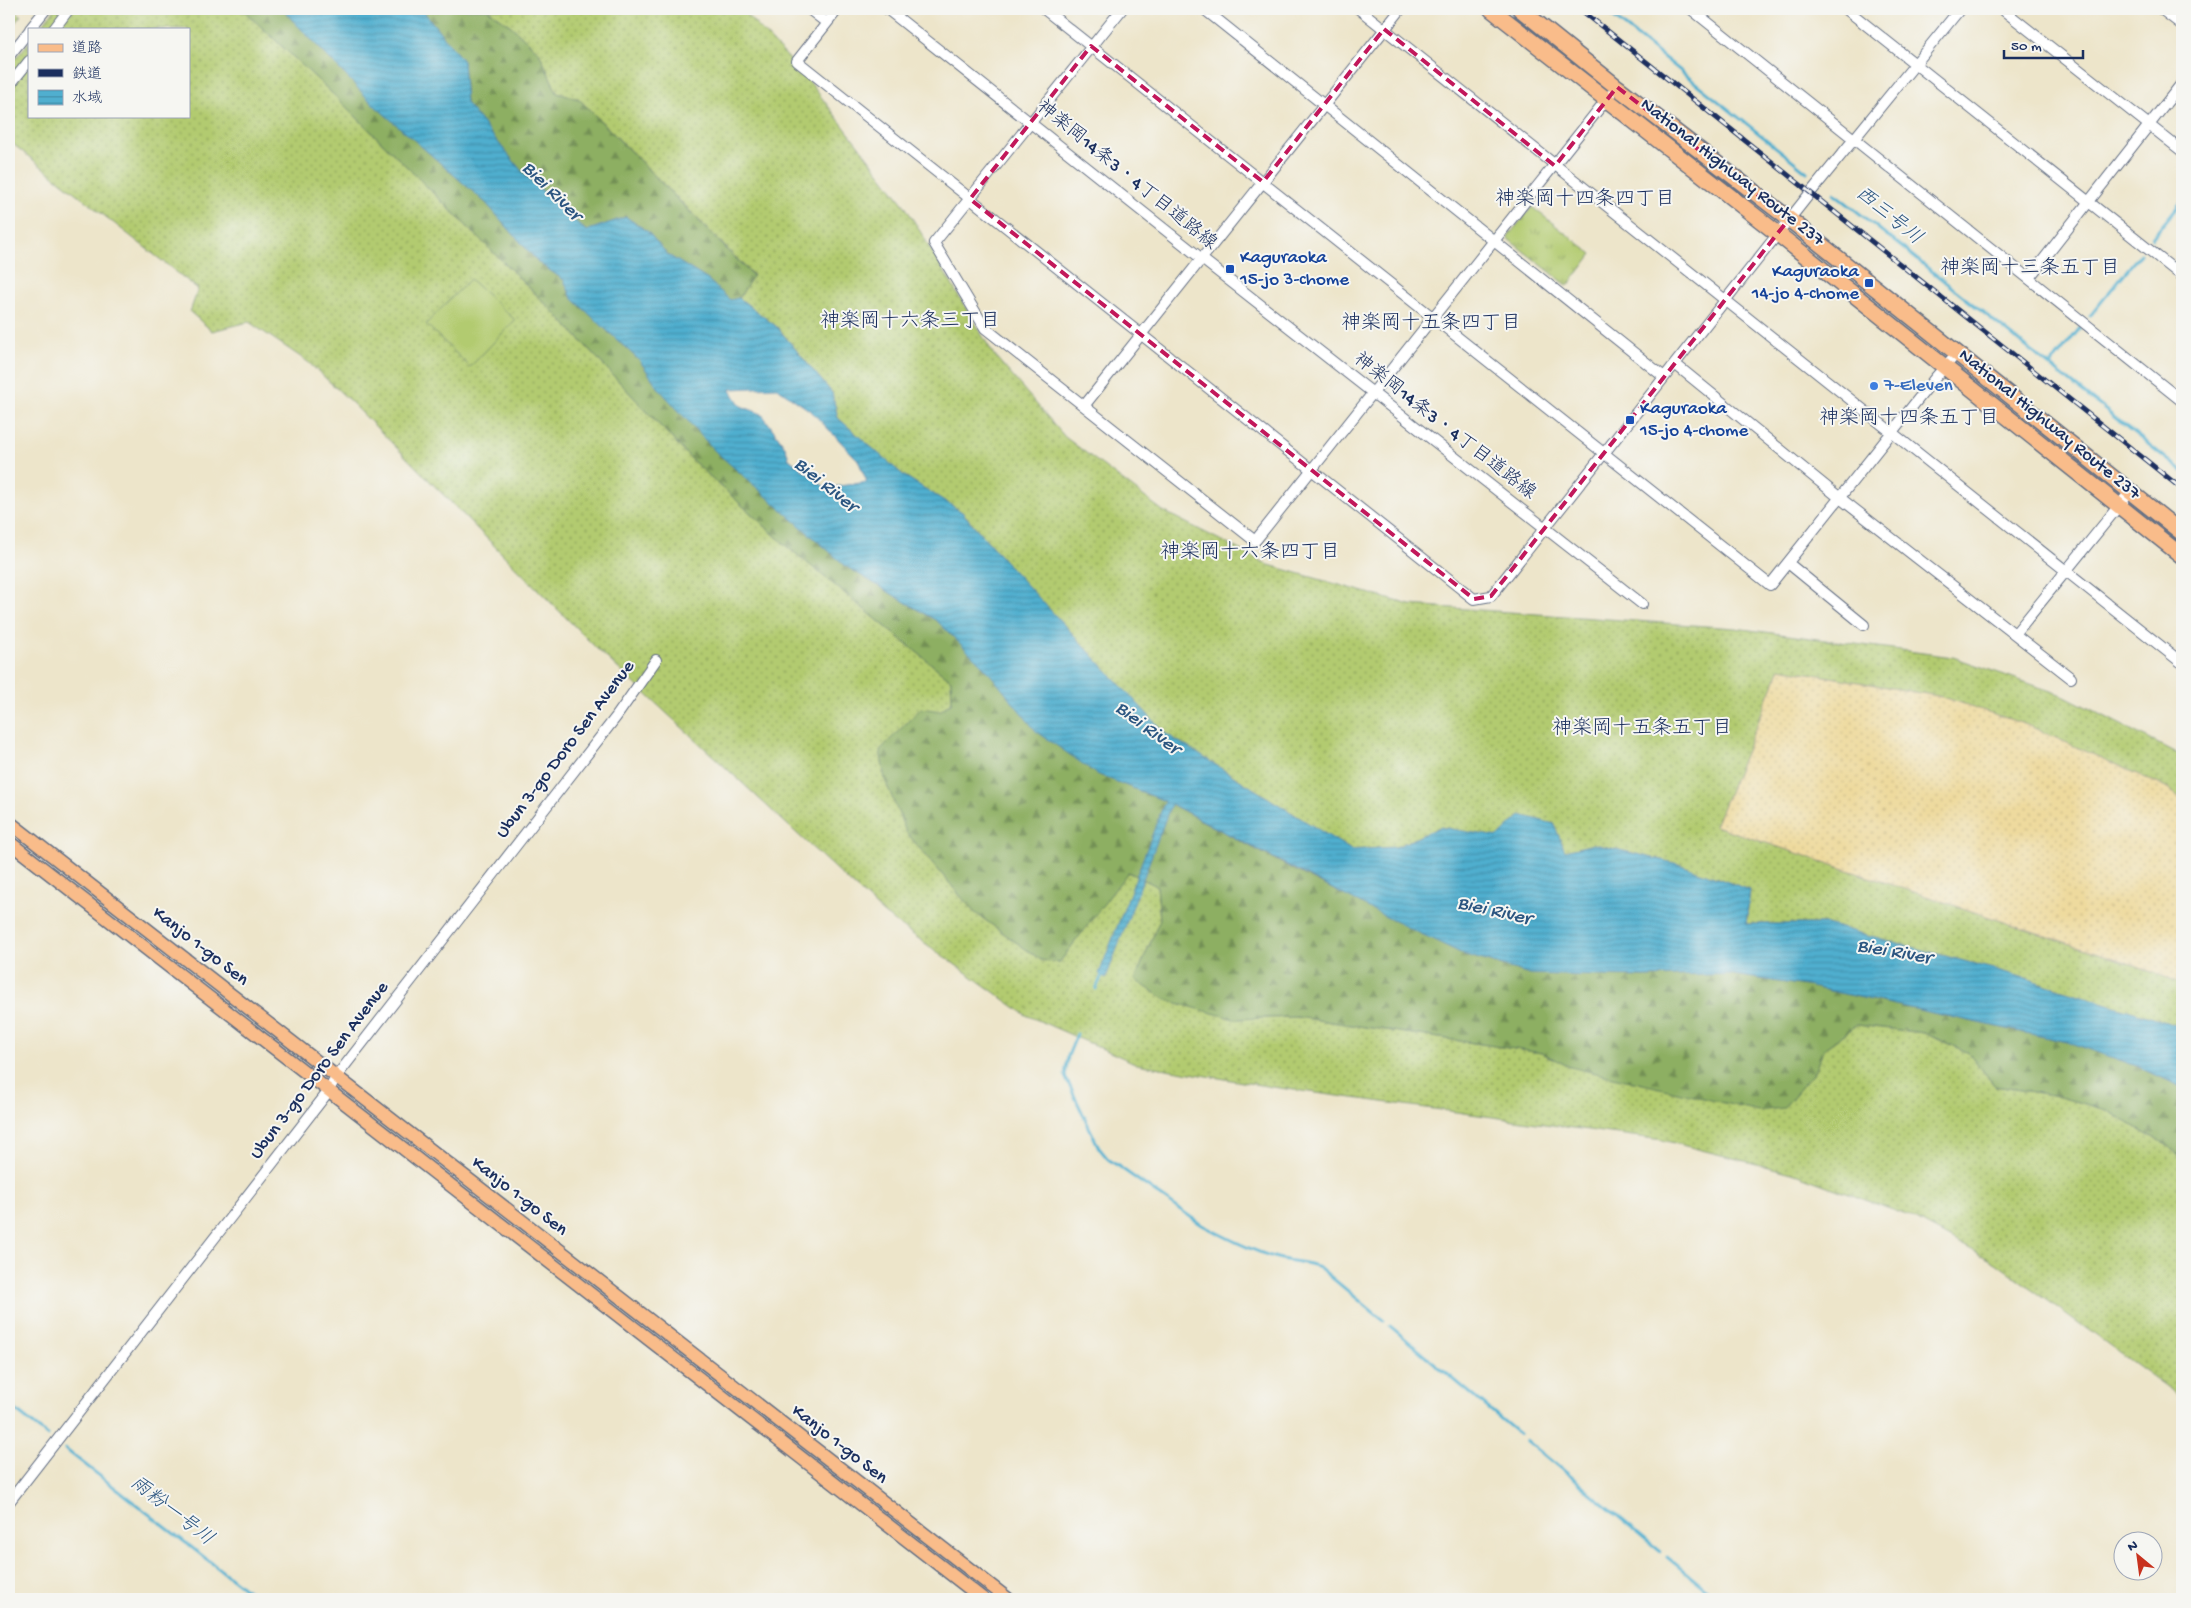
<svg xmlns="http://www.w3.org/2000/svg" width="2191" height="1608" font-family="'Gochi Hand','Klee One',sans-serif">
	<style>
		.grass { fill: url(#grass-dots); stroke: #667d67 }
		.forest { fill: url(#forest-firs); stroke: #546f60 }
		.sand { fill: url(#sand-dots); stroke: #84847e }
		.park { fill: url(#park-tufts); stroke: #667d67 }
		.pitch { fill: #b2cb70; stroke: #667d67 }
		.water { fill: url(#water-rules); stroke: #366f96; fill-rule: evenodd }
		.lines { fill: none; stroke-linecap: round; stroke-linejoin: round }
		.stream { stroke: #50afcf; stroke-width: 3 }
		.minor-casing { stroke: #646f84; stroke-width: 12 }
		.major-casing { stroke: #646f84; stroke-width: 15 }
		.highway-casing { stroke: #646f84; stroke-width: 18 }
		.minor { stroke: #fff; stroke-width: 10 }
		.major { stroke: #f9bc8a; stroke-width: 12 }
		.highway { stroke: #f9bc8a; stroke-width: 15 }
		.rail-casing { stroke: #1b2f5e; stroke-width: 5 }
		.rail { stroke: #f6f6f2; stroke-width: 3; stroke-dasharray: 9; stroke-linecap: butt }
		.marked { fill: none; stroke: #c2185b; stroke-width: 4; stroke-dasharray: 10 6; stroke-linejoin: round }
		.transit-dot { fill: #1a4fb4; stroke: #f6f6f2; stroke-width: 2 }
		.shop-dot { fill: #3f7fe0; stroke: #f6f6f2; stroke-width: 2 }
		.labels { text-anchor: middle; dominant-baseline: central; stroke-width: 4; stroke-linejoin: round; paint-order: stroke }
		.street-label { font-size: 19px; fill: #1b2f5e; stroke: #f6f6f2 }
		.transit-label { font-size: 19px; fill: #164399; stroke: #f6f6f2; text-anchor: start }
		.shop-label { font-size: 19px; fill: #366cbe; stroke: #f6f6f2; text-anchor: start }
		.water-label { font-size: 20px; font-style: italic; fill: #2b5580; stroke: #f6f6f2 }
		.neighbourhood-label { font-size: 20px; fill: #1b2f5e; stroke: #f6f6f2 }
	</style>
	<defs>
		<pattern id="grass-dots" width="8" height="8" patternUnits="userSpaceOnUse" patternTransform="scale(1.25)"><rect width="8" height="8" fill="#b2cb70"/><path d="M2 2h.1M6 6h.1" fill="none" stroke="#90a55f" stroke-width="1.8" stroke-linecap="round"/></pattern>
		<pattern id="forest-firs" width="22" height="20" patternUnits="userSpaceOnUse" patternTransform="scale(1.25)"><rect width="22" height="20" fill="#8daf62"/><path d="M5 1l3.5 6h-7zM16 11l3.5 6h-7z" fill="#728f54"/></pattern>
		<pattern id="sand-dots" width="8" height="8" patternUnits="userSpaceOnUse" patternTransform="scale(1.25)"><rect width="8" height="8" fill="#eeda9e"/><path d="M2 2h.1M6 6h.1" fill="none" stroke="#ccbb8a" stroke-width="1.8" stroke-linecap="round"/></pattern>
		<pattern id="park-tufts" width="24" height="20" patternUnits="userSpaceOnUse" patternTransform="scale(1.25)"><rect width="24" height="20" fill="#b2cb70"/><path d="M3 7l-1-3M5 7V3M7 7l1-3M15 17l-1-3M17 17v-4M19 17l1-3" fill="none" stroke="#90a55f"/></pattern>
		<pattern id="water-rules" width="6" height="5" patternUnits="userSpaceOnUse" patternTransform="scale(1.25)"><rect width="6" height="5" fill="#50afcf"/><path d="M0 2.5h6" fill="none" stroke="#428fab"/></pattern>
	</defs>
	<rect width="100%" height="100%" fill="#f6f6f2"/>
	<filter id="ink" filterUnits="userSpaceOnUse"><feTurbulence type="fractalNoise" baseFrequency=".02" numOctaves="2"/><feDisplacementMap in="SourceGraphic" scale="10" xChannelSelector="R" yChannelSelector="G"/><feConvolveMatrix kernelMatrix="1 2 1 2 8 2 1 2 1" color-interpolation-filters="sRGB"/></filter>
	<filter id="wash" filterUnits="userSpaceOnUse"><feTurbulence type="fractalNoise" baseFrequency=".0096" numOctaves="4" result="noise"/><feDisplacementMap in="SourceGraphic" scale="20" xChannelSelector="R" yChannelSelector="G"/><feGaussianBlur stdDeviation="1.12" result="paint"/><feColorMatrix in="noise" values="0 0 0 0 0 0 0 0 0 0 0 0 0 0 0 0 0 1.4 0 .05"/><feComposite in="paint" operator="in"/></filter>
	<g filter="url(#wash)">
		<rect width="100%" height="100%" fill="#ede5ca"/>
		<path class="grass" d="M9,9L21,15L9,31Z
			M55,9H242L335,96L557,315L692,460L789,548L951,680L952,701L940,711L906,832L974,912L1041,960L1059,963L1127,872L1157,886L1160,920L1135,980L1234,1019L1297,1017L1542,1053L1570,1067L1813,1073L1825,1048L1857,1025L1924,1033L1969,1053L1995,1086L2052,1095L2107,1110L2170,1147L2182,1158V1398L1996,1263L1909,1216L1792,1173L1662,1140L1272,1087L1137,1064L1026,1015L884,914L595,647L350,401L308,362L249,322L212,331L190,312L198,289L9,141V102L16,94L9,88V66L29,42V116H189V29H39Z
			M487,9H741L802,72L905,206L994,355L1065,437L1163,511L1269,565L1410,605L1735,628L1953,657L2065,696L2182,756V1027L2005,972L1826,924H1746L1750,890L1678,864L1594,844L1565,851L1440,827L1396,847L1351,850L1165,733L1011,568L962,512L903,475L838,418L832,393L777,327L739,298L753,275L579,99L557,93L539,52L511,26Z"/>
		<path class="forest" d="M242,9H282L374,105L486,203L539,263L564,280L572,298L640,361L660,390L847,567L937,621L1097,774L1165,801L1298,872L1463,954L1530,974L1644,977L1729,974L1812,987L2068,1042L2137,1066L2182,1087V1158L2170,1147L2107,1110L2052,1095L1995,1086L1969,1053L1924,1033L1857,1025L1825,1048L1813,1073L1784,1108L1758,1111L1570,1067L1542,1053L1297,1017L1234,1019L1166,1000L1135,980L1160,919L1157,886L1128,872L1059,963L1041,960L974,912L906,832L885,780L880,750L921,708L940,711L952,702L951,680L789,548L692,460L557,315L335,96Z
			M424,9H487L511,26L539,52L557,93L579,99L753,276L739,298L730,300L708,280L668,255L647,231L626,217L586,231L524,174L466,103L463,61L424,12Z"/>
		<path class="sand" d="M1780,668L1943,697L2027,725L2166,787L2182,799V984L2134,965L1715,826Z"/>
		<path class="park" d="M1532,207L1592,254L1568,286L1508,239V236Z"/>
		<path class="pitch" d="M470,279L515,320L470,367L426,324Z"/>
		<path class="water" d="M282,9H424V12L463,61L466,103L524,174L586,231L626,217L647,231L668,255L708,280L730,300L739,298L777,327L832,393L838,418L903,475L962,512L1011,568L1165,733L1351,850L1396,847L1440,827L1498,837L1521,815L1554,824L1565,851L1594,844L1678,864L1750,890L1746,924H1826L2005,972L2182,1027V1087L2137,1066L2068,1042L1812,987L1729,974L1644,977L1530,974L1463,954L1386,917L1171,804L1106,978L1099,974L1165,801L1097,774L1036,731L986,669L937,621L847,567L715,451L660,390L640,361L572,298L564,280L539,263L486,203L374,105ZM776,387L812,412L858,460L867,482L826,488L789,459L786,448L762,414L741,406L730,389Z"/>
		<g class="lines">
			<path class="stream" d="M1603,9L1807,172
				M1834,193L2050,366L2080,328
				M2152,238L2182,201
				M2090,316L2140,254
				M2050,366L2182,471
				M1096,989L1103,973
				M1077,1034L1068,1056L1065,1076L1099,1148L1108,1159L1202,1225C1225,1237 1252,1251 1277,1258C1291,1262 1305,1261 1319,1267L1384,1321
				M1390,1326L1519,1434
				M9,1405L48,1436
				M1526,1440L1661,1552
				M65,1449L258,1599
				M1667,1557L1718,1599"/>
		</g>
	</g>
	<g filter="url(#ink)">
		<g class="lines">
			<defs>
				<path id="minor" d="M809,9L827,23
					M838,9L797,61L1474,599L1491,596L1811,192L1960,9
					M887,9L1202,259L1642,604
					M1044,9L1770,585L1935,378L1957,353
					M1122,9L934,243L985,328L1255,541L1610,95
					M1204,9L1664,377
					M1359,9L2182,663
					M1691,9L2182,401
					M1846,9L2182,276
					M2002,9L2182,151
					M2161,9L2182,25
					M30,29L46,9
					M54,29L69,9
					M9,56L29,31
					M9,86L29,61
					M2029,278L2182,83
					M1675,364L1840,498L2071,678
					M1084,406L1401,9
					M1788,563L1864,625
					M2015,634L2130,492
					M9,1502L328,1092L336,1077L616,717L656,660"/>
				<path id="major" d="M9,822L1008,1599
					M9,842L983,1599"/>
				<path id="highway" d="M1491,9L1778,234L2182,556
					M1520,9L1617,87L1789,219L2182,533"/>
			</defs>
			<use href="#minor" class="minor-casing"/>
			<use href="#major" class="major-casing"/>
			<use href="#highway" class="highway-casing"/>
			<use href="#minor" class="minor"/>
			<use href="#major" class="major"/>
			<use href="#highway" class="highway"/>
			<defs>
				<path id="rail" d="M1580,9L2182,489"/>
			</defs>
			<use href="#rail" class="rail-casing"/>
			<use href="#rail" class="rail"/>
		</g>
	</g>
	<path class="marked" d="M1384,29L1555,166L1617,87L1789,219L1491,596L1474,599L970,199L1091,46L1263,182Z"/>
	<g class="transit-dot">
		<rect x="1225" y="264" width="10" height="10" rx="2.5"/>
		<rect x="1864" y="278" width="10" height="10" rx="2.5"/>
		<rect x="1625" y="415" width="10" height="10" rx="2.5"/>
	</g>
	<circle class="shop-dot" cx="1874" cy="386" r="5"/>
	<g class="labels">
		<g class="street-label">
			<text transform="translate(1732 173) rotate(38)">National Highway Route 237</text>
			<text transform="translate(1126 176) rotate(39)">神楽岡14条3・4丁目道路線</text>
			<text transform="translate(2049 425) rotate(39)">National Highway Route 237</text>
			<text transform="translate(1444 427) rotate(38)">神楽岡14条3・4丁目道路線</text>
			<text transform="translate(566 750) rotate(-53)">Ubun 3-go Doro Sen Avenue</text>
			<text transform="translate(200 947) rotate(38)">Kanjo 1-go Sen</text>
			<text transform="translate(320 1071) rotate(-53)">Ubun 3-go Doro Sen Avenue</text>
			<text transform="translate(519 1197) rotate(38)">Kanjo 1-go Sen</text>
			<text transform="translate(839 1445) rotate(38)">Kanjo 1-go Sen</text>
		</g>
		<g class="transit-label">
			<text x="1240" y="258">Kaguraoka<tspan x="1240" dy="22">15-jo 3-chome</tspan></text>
			<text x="1859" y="272" text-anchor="end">Kaguraoka<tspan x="1859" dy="22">14-jo 4-chome</tspan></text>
			<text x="1640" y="409">Kaguraoka<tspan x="1640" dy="22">15-jo 4-chome</tspan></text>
		</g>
		<g class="shop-label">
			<text x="1884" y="386">7-Eleven</text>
		</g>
		<g class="water-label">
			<text transform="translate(551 192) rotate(45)">Biei River</text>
			<text transform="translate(1888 217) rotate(39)">西三号川</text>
			<text transform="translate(825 486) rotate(39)">Biei River</text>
			<text transform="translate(1147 729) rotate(37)">Biei River</text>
			<text transform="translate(1494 912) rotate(13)">Biei River</text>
			<text transform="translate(1894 953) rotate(10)">Biei River</text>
			<text transform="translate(171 1512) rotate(38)">雨粉一号川</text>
		</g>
		<g class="neighbourhood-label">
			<text x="1585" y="200">神楽岡十四条四丁目</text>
			<text x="2030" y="269">神楽岡十三条五丁目</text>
			<text x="910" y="322">神楽岡十六条三丁目</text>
			<text x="1431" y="324">神楽岡十五条四丁目</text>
			<text x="1909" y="419">神楽岡十四条五丁目</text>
			<text x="1250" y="553">神楽岡十六条四丁目</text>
			<text x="1642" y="729">神楽岡十五条五丁目</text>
		</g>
	</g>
	<rect width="2191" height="1608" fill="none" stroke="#f6f6f2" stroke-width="30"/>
	<rect x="28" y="28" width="162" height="90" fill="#f6f6f2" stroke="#9ea6b7"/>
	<rect x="38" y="44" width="25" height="8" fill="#f9bc8a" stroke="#9ea6b7"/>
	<text x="72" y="52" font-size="15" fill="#1b2f5e">道路</text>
	<rect x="38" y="69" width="25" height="8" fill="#1b2f5e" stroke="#9ea6b7"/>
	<text x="72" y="78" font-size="15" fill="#1b2f5e">鉄道</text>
	<rect x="38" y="90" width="25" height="15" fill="url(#water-rules)" stroke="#9ea6b7"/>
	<text x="72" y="102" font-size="15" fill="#1b2f5e">水域</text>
	<g transform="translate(2138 1556) rotate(331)"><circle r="24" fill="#f6f6f2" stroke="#9ea6b7"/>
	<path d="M0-4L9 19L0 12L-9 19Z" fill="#c8321e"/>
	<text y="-8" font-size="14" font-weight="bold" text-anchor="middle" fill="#1b2f5e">N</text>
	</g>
	<path d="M2004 50v8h79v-8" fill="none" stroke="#1b2f5e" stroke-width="2.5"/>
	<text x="2011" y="50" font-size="15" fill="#1b2f5e" stroke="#f6f6f2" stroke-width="4" paint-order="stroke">50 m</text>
</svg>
